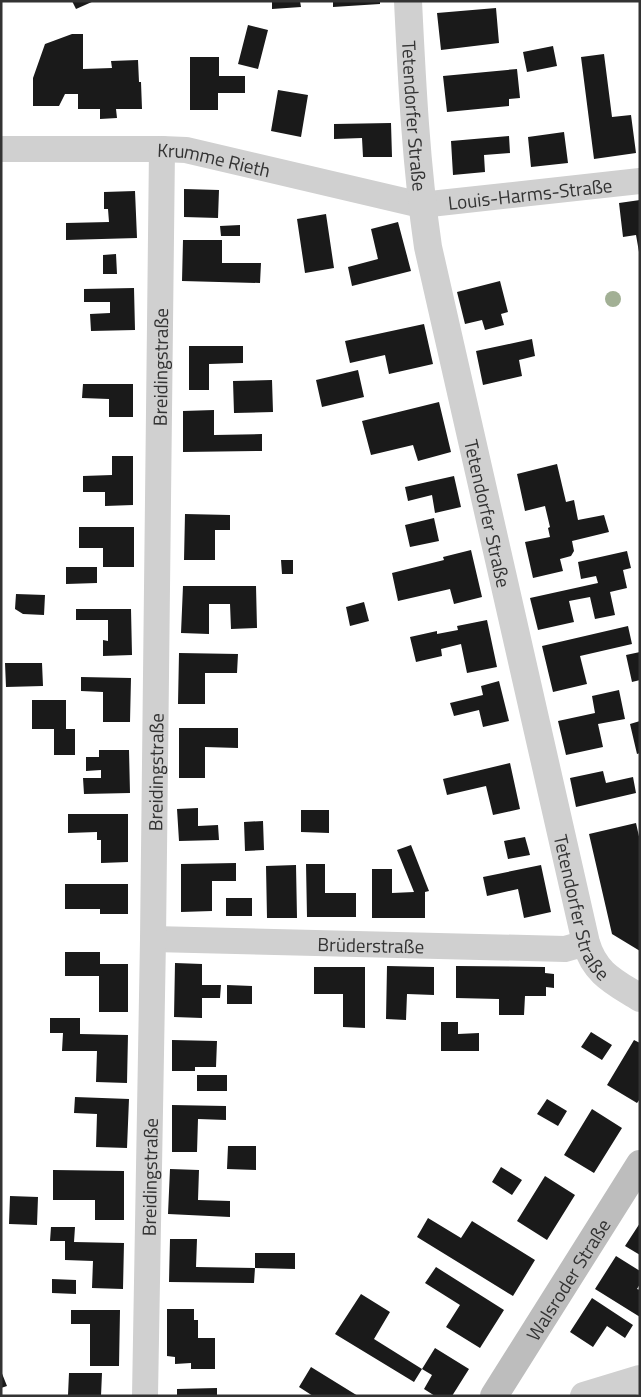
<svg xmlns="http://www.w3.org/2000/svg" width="641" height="1397" font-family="'Titillium Web',sans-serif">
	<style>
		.building { fill: #1a1a1a }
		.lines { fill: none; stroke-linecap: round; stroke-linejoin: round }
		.minor { stroke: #d0d0d0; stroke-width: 26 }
		.tertiary { stroke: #d0d0d0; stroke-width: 28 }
		.secondary { stroke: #bdbdbd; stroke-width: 28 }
		.tree { fill: #a2b095 }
		.labels { text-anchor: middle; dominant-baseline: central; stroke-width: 5; stroke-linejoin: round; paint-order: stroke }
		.street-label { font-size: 19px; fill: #333; stroke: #fff }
	</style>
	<rect width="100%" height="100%" fill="#fff"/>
	<path class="building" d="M72,1H94L76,9Z
		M272,1H300L301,7L272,9Z
		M333,1H380V4L333,7Z
		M496,8L499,43L441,50L437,13Z
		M248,25L268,30L258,69L238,64Z
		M72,34H83V69L112,68L111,61L138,60L139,82H141L142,109H116L117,118L100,119V109H78V94H65L59,106H33V78L45,44Z
		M553,46L557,66L527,72L523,52Z
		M604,54L612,117L631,115L636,153L594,159L581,57Z
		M190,57H219V76H245V93H218V110H190Z
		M517,69L520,98L509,99V106L447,112L443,76Z
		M278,90L308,95L301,137L271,131Z
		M391,123L392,157H363L362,138L334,139V124Z
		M564,132L568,163L531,167L528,137Z
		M509,136L510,153L484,155L485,172L453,175L451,141Z
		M184,189L219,190L218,218L184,217Z
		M135,191L137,238L66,240V223L109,222L108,209H104V192Z
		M640,200V252H639L636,235L623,237L619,203Z
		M326,214L334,268L305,273L297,219Z
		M398,222L411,271L352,286L348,267L378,259L371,229Z
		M240,225V236H221L220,226Z
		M183,240H222V263H261L260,283L182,281Z
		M116,254L117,274H103V255Z
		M500,281L508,312L501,314L504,325L485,330L482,320L465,324L457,292Z
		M134,288L135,330L91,331L90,314L110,313V302H84V289Z
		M424,324L433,364L389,374L385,355L350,363L345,341Z
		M532,339L535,356L519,360L522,376L483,385L476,351Z
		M189,346H243V363L209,364V390H189Z
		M358,370L364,397L322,407L316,380Z
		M272,380L273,412L234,413L233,381Z
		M83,384H133V417H109V399L82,398Z
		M439,402L451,452L418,461L413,445L371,455L362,421Z
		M214,410V435L262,434V451L183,452V411Z
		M112,456H133V505L105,506V492H83V476L112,475Z
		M557,464L566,502L574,500L578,520L604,515L609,532L572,541L574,551L571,556L560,559L563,571L533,578L525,542L550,537L548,528L550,527L545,506L525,511L517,474Z
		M454,476L461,507L435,513L432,495L408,501L405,487Z
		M185,514L230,515V530H215V560H184Z
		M434,518L439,541L410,547L405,525Z
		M79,527H134V567H103V548H79Z
		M471,550L482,597L454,604L450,589L398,601L392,573L444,560L443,557Z
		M627,551L631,568L623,570L627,588L610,592L615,615L595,619L590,597L569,601L574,622L538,630L530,598L598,583L596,576L581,579L578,562Z
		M281,560H293V574H282Z
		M66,567H97V583L66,584Z
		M183,586H256L257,628L231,629L230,604H209V634L181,633Z
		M16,594L45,595L44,615L23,614L15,609Z
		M364,602L369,621L350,626L346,607Z
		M76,609H131L132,655L103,656V640L108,641V620H76Z
		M487,620L497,667L467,673L461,644L441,649L442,656L416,662L410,637L437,631V634L458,630L457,626Z
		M628,626L632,644L580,656L587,684L553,692L542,646Z
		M640,652V680L632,682L626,655Z
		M179,653L238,654L237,673H205V704H178Z
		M5,663H42L43,686L6,687Z
		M81,677L131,678L130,722H103V692L81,691Z
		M499,681L509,721L483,727L479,710L454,716L450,703L483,695L481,686Z
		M619,690L625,719L598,724L603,747L566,755L558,721L595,713L592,696Z
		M32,700H66V729H75V755H54V729H32Z
		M640,721V753L637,754L630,724Z
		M179,728H238V748L205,747V778H179Z
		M99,750H129L130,793L84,794L83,778H101V770L86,771V757H99Z
		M510,763L520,809L493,815L486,786L447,795L443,779Z
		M603,771L606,783L633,777L636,793L576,807L570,778Z
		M198,808V826L218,825L219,840L179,841L177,809Z
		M301,810H329V833L301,832Z
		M68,814H128V862L101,863V840H97V832L68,833Z
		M263,821L264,850L245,851L244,822Z
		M636,823L640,841V951L612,934L589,834Z
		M525,837L530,855L508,859L504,841Z
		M411,845L429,891L425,892V918H372V869H392V893L414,892L397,850Z
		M236,863V881H212V911L181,912V864Z
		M306,864H325V893H356V917H307Z
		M296,865L297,918H267L266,866Z
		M541,865L551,912L524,918L518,889L487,896L483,877Z
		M65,884H128V914H100V909H65Z
		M226,898H252V916H226Z
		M65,952H100V964H128V1012H99V976H65Z
		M175,963L202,964V985H221L220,998H202V1018L174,1017Z
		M387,966L434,967V995L407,994L406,1020L386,1019Z
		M456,966L545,967V973L554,974V988L546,987V996H525L524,1015H499V999L456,998Z
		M314,967H365V1028L343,1027V994H314Z
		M227,985L252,986V1004H227Z
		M50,1018H80V1034L128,1035L127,1083L96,1082L97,1051H62L63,1033H50Z
		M441,1022H458V1034L479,1033V1051H441Z
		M591,1032L612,1045L602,1060L581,1047Z
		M172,1040L217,1041L216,1067H195V1071H172Z
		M634,1040L640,1043V1099L637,1103L607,1085Z
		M197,1075H227V1091H197Z
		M75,1097L129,1099L127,1148L96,1147L97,1114L74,1113Z
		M547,1099L567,1111L558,1126L537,1114Z
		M172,1105L226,1106V1120L198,1119L197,1152H172Z
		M592,1109L622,1128L594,1173L564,1155Z
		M228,1146H256V1170L227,1169Z
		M501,1167L522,1180L512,1195L492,1182Z
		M170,1169L199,1170L198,1200L230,1201V1217L168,1214Z
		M53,1170L124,1171V1220H95V1200H53Z
		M545,1176L575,1195L547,1240L517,1221Z
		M10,1196L38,1197L37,1225L9,1224Z
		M428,1218L461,1238L472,1221L535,1260L513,1296L417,1237Z
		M640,1223V1255L625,1246Z
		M51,1227H75L74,1242L124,1243L123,1289L92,1288L93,1261L65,1260V1241H50Z
		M170,1239H197L196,1267L255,1268L254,1283L169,1282Z
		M255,1253H295V1269L255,1268Z
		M616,1256L640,1271V1284L637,1289L640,1290V1317L595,1289Z
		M436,1267L504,1310L480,1348L446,1327L460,1305L425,1283Z
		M52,1279L76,1280V1294L52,1293Z
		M361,1294L390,1312L374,1339L422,1369L414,1382L335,1334Z
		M592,1298L633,1325L625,1338L607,1326L593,1347L570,1332Z
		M167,1309H194V1320H198V1338H215V1369H191V1363L175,1364V1357L167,1356Z
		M71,1310H120L119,1366H90V1324H71Z
		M435,1348L469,1369L452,1396H435L424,1389L432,1375L422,1369Z
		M311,1367L358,1396H313L299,1387Z
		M1,1371L7,1386L1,1388Z
		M69,1373H102L101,1396L68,1395Z
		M217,1388V1396H177V1389Z"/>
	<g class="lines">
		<g class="minor">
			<path id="s1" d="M1,149H162L186,150L421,205L640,181"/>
			<path id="s2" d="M153,939L565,949L586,943"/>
			<path id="s3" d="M145,1396L153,939L162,149"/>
		</g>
		<g class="tertiary">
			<path id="s4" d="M408,1C412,83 416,165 428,247L586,943C595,974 615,982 640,998"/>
			<path d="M584,1396L640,1379"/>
		</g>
		<path class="secondary" id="s5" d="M494,1396L640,1164"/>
	</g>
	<circle class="tree" cx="613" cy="299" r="8"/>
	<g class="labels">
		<g class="street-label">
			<text stroke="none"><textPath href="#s4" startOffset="115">Tetendorfer Straße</textPath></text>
			<text stroke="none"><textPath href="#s1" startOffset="214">Krumme Rieth</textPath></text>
			<text stroke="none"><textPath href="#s1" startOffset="536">Louis-Harms-Straße</textPath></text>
			<text stroke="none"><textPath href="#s3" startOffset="1029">Breidingstraße</textPath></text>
			<text stroke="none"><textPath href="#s4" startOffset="520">Tetendorfer Straße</textPath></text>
			<text stroke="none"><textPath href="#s3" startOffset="624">Breidingstraße</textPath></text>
			<text stroke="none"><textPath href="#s4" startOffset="925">Tetendorfer Straße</textPath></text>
			<text stroke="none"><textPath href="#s2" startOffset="218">Brüderstraße</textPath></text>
			<text stroke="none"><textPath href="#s3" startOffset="219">Breidingstraße</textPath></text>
			<text stroke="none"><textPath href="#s5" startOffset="138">Walsroder Straße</textPath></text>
		</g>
	</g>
	<rect width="641" height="1397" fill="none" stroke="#333333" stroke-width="5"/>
</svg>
